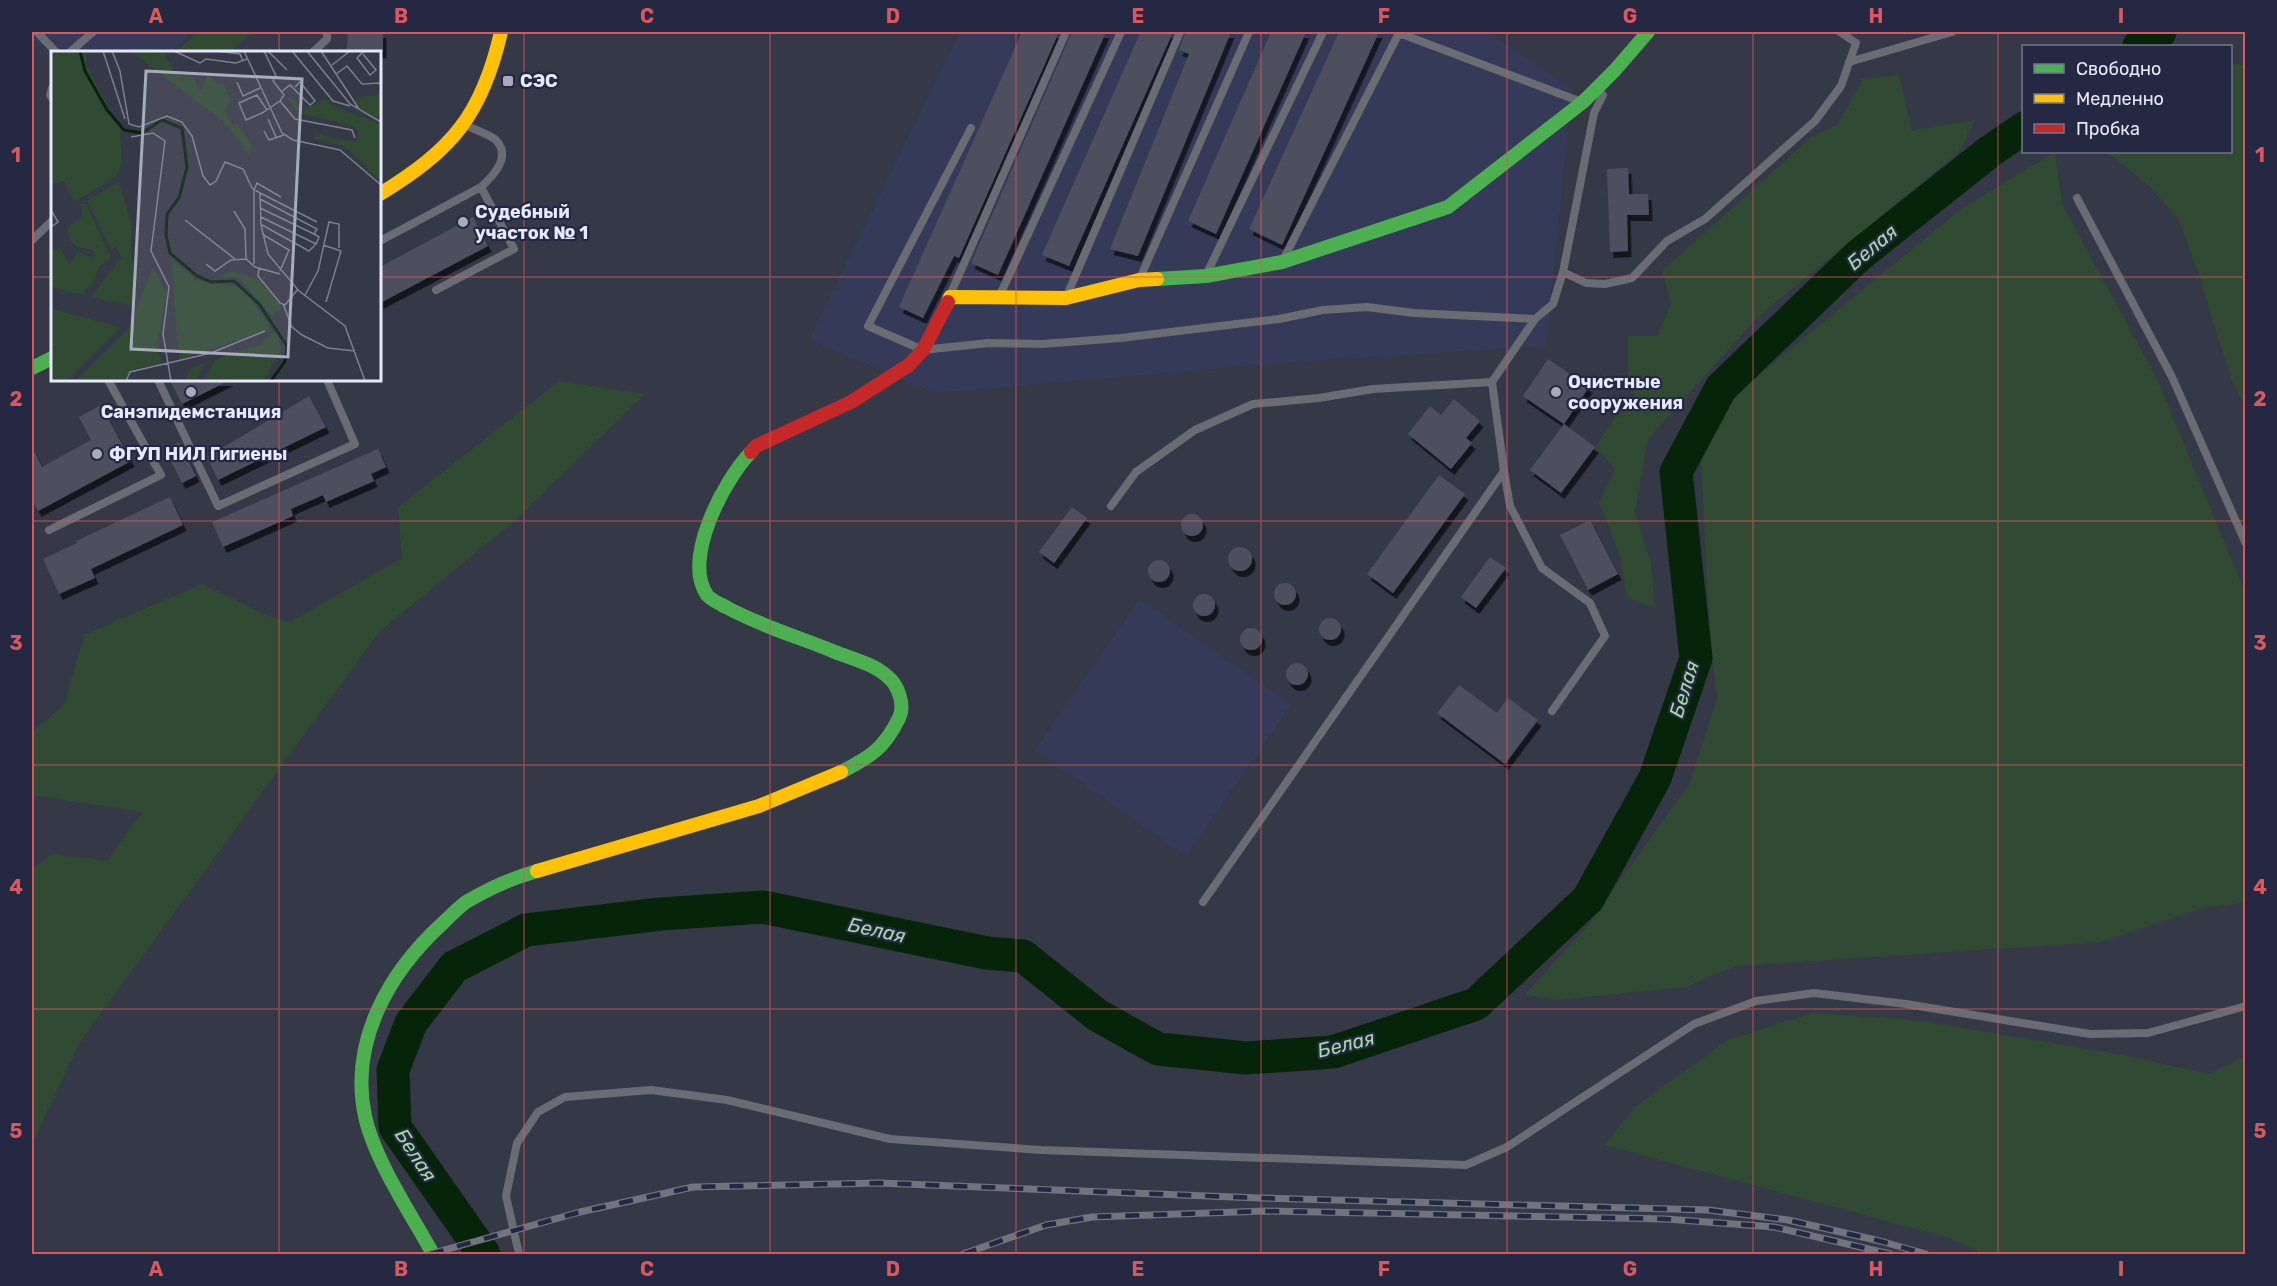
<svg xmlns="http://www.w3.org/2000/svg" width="2277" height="1286" font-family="Rubik,sans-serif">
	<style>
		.built { fill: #353a58 }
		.green { fill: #314a33 }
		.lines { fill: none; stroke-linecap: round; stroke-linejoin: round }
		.river { stroke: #062409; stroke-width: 33 }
		.building { fill: #4d4f5e; filter: url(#shadow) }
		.lane { stroke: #6a6c74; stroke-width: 8 }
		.fast { stroke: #4caf50; stroke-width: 14 }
		.slow { stroke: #ffc107; stroke-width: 14 }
		.jam { stroke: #c62828; stroke-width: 14 }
		.rail-casing { stroke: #71747d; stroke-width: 7 }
		.rail { stroke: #252843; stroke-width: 4.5; stroke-dasharray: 14; stroke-linecap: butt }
		.grid { fill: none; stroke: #da585d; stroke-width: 1.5; stroke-opacity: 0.55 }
		.poi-dot { fill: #a8abbc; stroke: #252843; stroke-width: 2 }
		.labels { text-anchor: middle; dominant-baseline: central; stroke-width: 4.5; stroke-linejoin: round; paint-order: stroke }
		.poi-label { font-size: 18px; font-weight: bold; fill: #e6e9fb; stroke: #252843; text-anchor: start }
		.water-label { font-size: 20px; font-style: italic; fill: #a3dca2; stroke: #252843 }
		.inset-river { fill: none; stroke: #062409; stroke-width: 3 }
		.inset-road { fill: none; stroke: #7c7f8f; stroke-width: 1.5 }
		.view { fill: #a8abbc; fill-opacity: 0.15; stroke: #a8abbc; stroke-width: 3 }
		.inset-edge { fill: none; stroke: #e6e9fb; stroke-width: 3 }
		.neatline { fill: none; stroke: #da585d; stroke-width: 2 }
		.grid-label { font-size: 20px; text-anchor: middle; font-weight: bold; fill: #da585d }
	</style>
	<defs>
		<filter id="shadow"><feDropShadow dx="3.5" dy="6" stdDeviation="0" flood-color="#0009"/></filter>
	</defs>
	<rect width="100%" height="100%" fill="#353847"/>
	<path class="built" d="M32,32H193L172,52H52V59L32,37Z
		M960,32H1487L1572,89L1546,346L1280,363L935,393L809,339Z
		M1140,599L1291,705L1186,856L1035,750Z"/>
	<path class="green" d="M198,32H253L229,52H176Z
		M2231,64L2246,65L2245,406L2230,376L2201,281L2180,222L2151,188L2107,152H2230Z
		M1899,75L1912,130L1975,120L1959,152L1757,318L1648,439L1635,512L1651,563L1655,608L1627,598L1620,555L1599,502L1615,469L1595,447L1613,420L1637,399L1628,381V336H1657L1671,304L1662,271L1811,137L1838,124L1863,79Z
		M2055,152L2062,204L2158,381L2245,592V902L2200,909L2101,942L1736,966L1686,987L1557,1000L1525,994L1588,925L1690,783L1717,698L1710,638L1701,461L1732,397L1961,209Z
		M559,381L645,394L518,518L379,632L80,1042L32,1144V869L52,854L107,861L142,812L32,795V732L64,705L84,635L202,584L266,615L290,622L402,558L398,507Z
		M1813,1013L1917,1020L2123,1055L2208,1074L2245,1057V1254H1983L1946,1237L1604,1145L1636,1106L1728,1040Z"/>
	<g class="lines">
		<path class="river" d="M2139,46L2160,32
			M484,1254L395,1127L393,1070L411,1023L454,967L526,930L661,914L763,907L987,953L1023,956L1097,1015L1158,1049L1246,1058L1333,1052L1476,1004L1588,899L1655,778L1696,658L1676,472L1721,388L1858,256L1989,152L2024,128"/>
	</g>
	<path class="building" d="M348,32H383V52H347Z
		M1022,32H1059L959,258L954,256L923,318L899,307Z
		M1072,32H1106L998,275L971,263Z
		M1136,32H1173L1069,266L1042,255L1140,33Z
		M1186,32H1231L1138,256L1110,249L1189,54L1179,50Z
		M1271,32H1306L1216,234L1188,221Z
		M1339,32H1379L1282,245L1249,229Z
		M1628,168L1629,194H1648L1649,215H1627L1628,251L1610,252L1607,169Z
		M473,217L488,246L380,303V267Z
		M1548,359L1589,387L1564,424L1523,396Z
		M170,380H230L182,404Z
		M309,396L326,427L218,480L207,457Z
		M1454,399L1480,421L1466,438L1472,443L1451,469L1408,434L1430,406L1441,415Z
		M101,405L131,461L38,511L32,499V447L42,467L91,440L79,417Z
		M1564,424L1595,447L1561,493L1530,470Z
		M179,442L196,476L182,483L165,449Z
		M378,449L386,467L371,474L374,481L326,502L323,495L291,509L293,516L223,547L212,522Z
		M1439,475L1465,494L1393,593L1367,574Z
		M170,497L183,525L91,569L95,578L59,594L43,559L77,543L76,541Z
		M1072,507L1087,518L1054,563L1039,552Z
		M1181 525a11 11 0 1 1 22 0a11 11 0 1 1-22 0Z
		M1590,520L1618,574L1588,590L1560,535Z
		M1228 559a12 12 0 1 1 24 0a12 12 0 1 1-24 0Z
		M1490,557L1506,568L1476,608L1461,597Z
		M1148 571a11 11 0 1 1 22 0a11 11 0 1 1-22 0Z
		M1274 594a11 11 0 1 1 22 0a11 11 0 1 1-22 0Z
		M1193 605a11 11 0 1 1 22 0a11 11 0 1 1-22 0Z
		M1319 629a11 11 0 1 1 22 0a11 11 0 1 1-22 0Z
		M1240 639a11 11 0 1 1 22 0a11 11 0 1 1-22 0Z
		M1286 674a11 11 0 1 1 22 0a11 11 0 1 1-22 0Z
		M1459,685L1497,713L1508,698L1538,720L1505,764L1437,713Z"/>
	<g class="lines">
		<path class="lane" d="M37,32L56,52
			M70,52L93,32
			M313,52L327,39V32
			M1849,62L1952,32
			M52,88L50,95L52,98
			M971,128L868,326L923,350L988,343L1042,344L1121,338L1279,319L1323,310L1367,307L1414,313L1535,319
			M2077,198L2172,377L2246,544
			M32,240L52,221
			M380,241L481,187
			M1285,256L1399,33L1579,101
			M1563,272L1586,283L1605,284L1632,278L1667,241L1705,219L1815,121L1841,86L1856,43L1840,32
			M1207,273L1323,32
			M1140,278L1249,32
			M436,290L514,249L481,187C493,176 512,157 496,140C489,134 473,129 465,125
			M951,293L1066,32
			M1068,293L1180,32
			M1000,295L1121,32
			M158,380L218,506L355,444L327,380
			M1111,506L1136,472L1195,430L1253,404L1319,398L1373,389L1492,382
			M49,530L161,475L108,380
			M1552,711L1605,636L1590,603L1542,568L1510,506L1504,471L1492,382L1535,319L1553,304L1563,272L1594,113L1603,95
			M1203,902L1504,471
			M519,1254L506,1196L517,1143L538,1112L565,1097L651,1090L727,1100L890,1139L1041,1150L1466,1165L1507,1147L1694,1024L1756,1001L1814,993L1906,1004L2090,1034L2148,1033L2246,1006"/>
		<path class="fast" d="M1157,279L1206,276L1282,262L1448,207L1583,102L1615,70L1648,32
			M32,368L52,358
			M751,452C724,480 682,559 707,595C711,600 720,604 726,607C760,626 799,637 835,652C853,659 874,664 888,677C899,686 905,706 899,718C884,749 870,757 841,772
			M433,1254C411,1214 374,1159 365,1116C349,1042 389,972 443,923C450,916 458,908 466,902C488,889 512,878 537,871"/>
		<path class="slow" d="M380,194C452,150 482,115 501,32
			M948,302L950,297L1066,298L1139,280L1157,279
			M537,871L759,806L841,772"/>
		<path class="jam" d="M751,452L756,446L851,402L909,365L923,350L948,302"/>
		<defs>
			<path id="rail" d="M430,1254L580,1212L693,1187L879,1183L1259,1198L1708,1210L1788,1220L1880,1241L1926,1254
				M963,1254L1046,1225L1092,1217L1265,1211L1666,1219L1774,1227L1890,1254"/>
		</defs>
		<use href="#rail" class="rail-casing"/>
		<use href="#rail" class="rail"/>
	</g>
	<path class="grid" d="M279,32V52M524,32V1254M770,32V1254M1016,32V1254M1261,32V1254M1507,32V1254M1753,32V1254M1998,32V1254M32,277H52M380,277H2246M279,380V1254M32,521H2246M32,765H2246M32,1009H2246"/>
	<g class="poi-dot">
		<rect x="502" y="75" width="12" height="12" rx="3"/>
		<circle cx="463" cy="222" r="6"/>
		<circle cx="191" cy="392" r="6"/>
		<circle cx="1556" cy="392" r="6"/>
		<circle cx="97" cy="454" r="6"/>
	</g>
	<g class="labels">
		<g class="poi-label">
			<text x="520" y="81">СЭС</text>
			<text x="475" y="212">Судебный<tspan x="475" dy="21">участок № 1</tspan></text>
			<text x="1568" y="382">Очистные<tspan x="1568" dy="21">сооружения</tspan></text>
			<text x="191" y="412" text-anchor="middle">Санэпидемстанция</text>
			<text x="109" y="454">ФГУП НИЛ Гигиены</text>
		</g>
		<g class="water-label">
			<text transform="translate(1872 247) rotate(-40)">Белая</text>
			<text transform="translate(1684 689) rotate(-73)">Белая</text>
			<text transform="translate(877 930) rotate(12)">Белая</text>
			<text transform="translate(1346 1044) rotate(-14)">Белая</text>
			<text transform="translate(416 1155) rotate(57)">Белая</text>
		</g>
	</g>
	<g transform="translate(51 51)">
		<rect width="330" height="330" fill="#353847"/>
		<path d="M0,0H36L35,14L69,78L71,112L66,125L24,151L13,131L0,133ZM79,0H113L122,20L132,26L144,25L146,36L151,40L157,21L165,32L173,34L179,49L174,60L181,74H187L201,94L199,104L172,70ZM330,43V69L310,58L303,48ZM240,46L252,58L275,48L280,54L330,73V131L293,95L263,88L264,83L305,91L308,83L304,76L249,62L237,48ZM68,130L80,172V205L86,224L81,255L40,246L70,207L65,196L60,199L36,150ZM30,153H35L60,207L48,216L41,234L32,240L36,245L0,236V194L4,200L9,196L18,213L27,200L41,207L44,204L42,199L26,196L19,189L16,176L31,167ZM120,208L145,229L192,237L220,278L128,309ZM102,216L116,243L106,291L111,312L80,319L73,330H24L77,278ZM180,220L208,229L230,255V259L223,261L224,268L187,226H167ZM0,258L70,276L16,330H0ZM221,282H226L230,298L213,330H153L163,309L210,293ZM159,310L151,316L145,330H134L139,318Z" fill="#314a33"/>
		<path class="inset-river" d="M29,0L34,20L56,59L73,79L91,82L111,69L131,77L136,116L128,147L116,163L115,184L119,202L146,225L160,231L183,230L208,253L236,295L234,310L220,330"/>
		<path class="inset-road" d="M52,0L74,68M61,0L69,20L78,73L88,76L116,65L131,71L141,85L152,125L159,134L165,130L174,111L192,118L201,137L209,142L210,174L217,203L248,240L294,275L314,330M123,0L149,12L155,8L185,12L196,8M166,0L189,3L192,10M193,0L231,82L242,89L289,99L330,134M213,0L225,25L222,30L233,44L229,50M217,0L236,19M241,0L282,50L299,55M256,0L299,53L330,71M270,0L308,58M312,3L325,19L319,24L306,7L313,0M281,14L299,0M285,23L296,15L311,33L330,32M186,31L192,45L209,37M230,41L239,34L259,54L264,50L249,31L244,36M216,59L206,44L188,52L195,69L211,62L229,50L244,68L301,79L304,87M217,68L225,86M213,80L218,89L233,84M80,86L102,82L114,90L100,200L118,236L112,283L120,330M209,142L266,171M209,148L266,178L263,183L209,157M0,159L7,171L0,176M183,160L194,178L195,208M210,166L265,193L268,186L263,183M134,169L184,208M211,174L258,200L265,193M211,183L238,199L229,220M272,194L290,200L275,251M155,213L164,220L180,209L195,208L204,216L229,223M203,213V139L206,132L230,146M208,217L207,225L229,252L234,254L247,238M254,244L267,220L278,171L288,173V197M232,253L241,276L251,284L277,297L304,300M75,330L79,321L160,302L214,280"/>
		<path class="view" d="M95,20L251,28L237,306L80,298Z"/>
		<rect width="330" height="330" class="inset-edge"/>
	</g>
	<rect width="2277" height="1286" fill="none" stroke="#252843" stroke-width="66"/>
	<rect x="2022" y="45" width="210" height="108" fill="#252843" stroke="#72758d" stroke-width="1.5"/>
	<rect x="2034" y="64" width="30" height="9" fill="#4caf50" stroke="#72758d" stroke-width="1.5"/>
	<text x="2076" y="75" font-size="18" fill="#e6e9fb">Свободно</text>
	<rect x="2034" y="94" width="30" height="9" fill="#ffc107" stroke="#72758d" stroke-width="1.5"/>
	<text x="2076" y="105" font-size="18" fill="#e6e9fb">Медленно</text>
	<rect x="2034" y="124" width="30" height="9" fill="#c62828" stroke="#72758d" stroke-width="1.5"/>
	<text x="2076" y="135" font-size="18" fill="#e6e9fb">Пробка</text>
	<rect x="33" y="33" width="2211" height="1220" class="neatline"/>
	<g class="grid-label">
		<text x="156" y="23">A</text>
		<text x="401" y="23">B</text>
		<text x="647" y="23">C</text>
		<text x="893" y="23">D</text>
		<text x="1138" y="23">E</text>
		<text x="1384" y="23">F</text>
		<text x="1630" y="23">G</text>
		<text x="1876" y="23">H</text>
		<text x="2121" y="23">I</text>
		<text x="16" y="162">1</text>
		<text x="2260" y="162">1</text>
		<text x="16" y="406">2</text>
		<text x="2260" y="406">2</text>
		<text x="16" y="650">3</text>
		<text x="2260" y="650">3</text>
		<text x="16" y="894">4</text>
		<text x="2260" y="894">4</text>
		<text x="16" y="1138">5</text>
		<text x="2260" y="1138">5</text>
		<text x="156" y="1276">A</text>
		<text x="401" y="1276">B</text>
		<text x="647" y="1276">C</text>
		<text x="893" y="1276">D</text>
		<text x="1138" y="1276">E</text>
		<text x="1384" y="1276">F</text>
		<text x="1630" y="1276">G</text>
		<text x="1876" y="1276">H</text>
		<text x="2121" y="1276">I</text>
	</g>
</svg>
